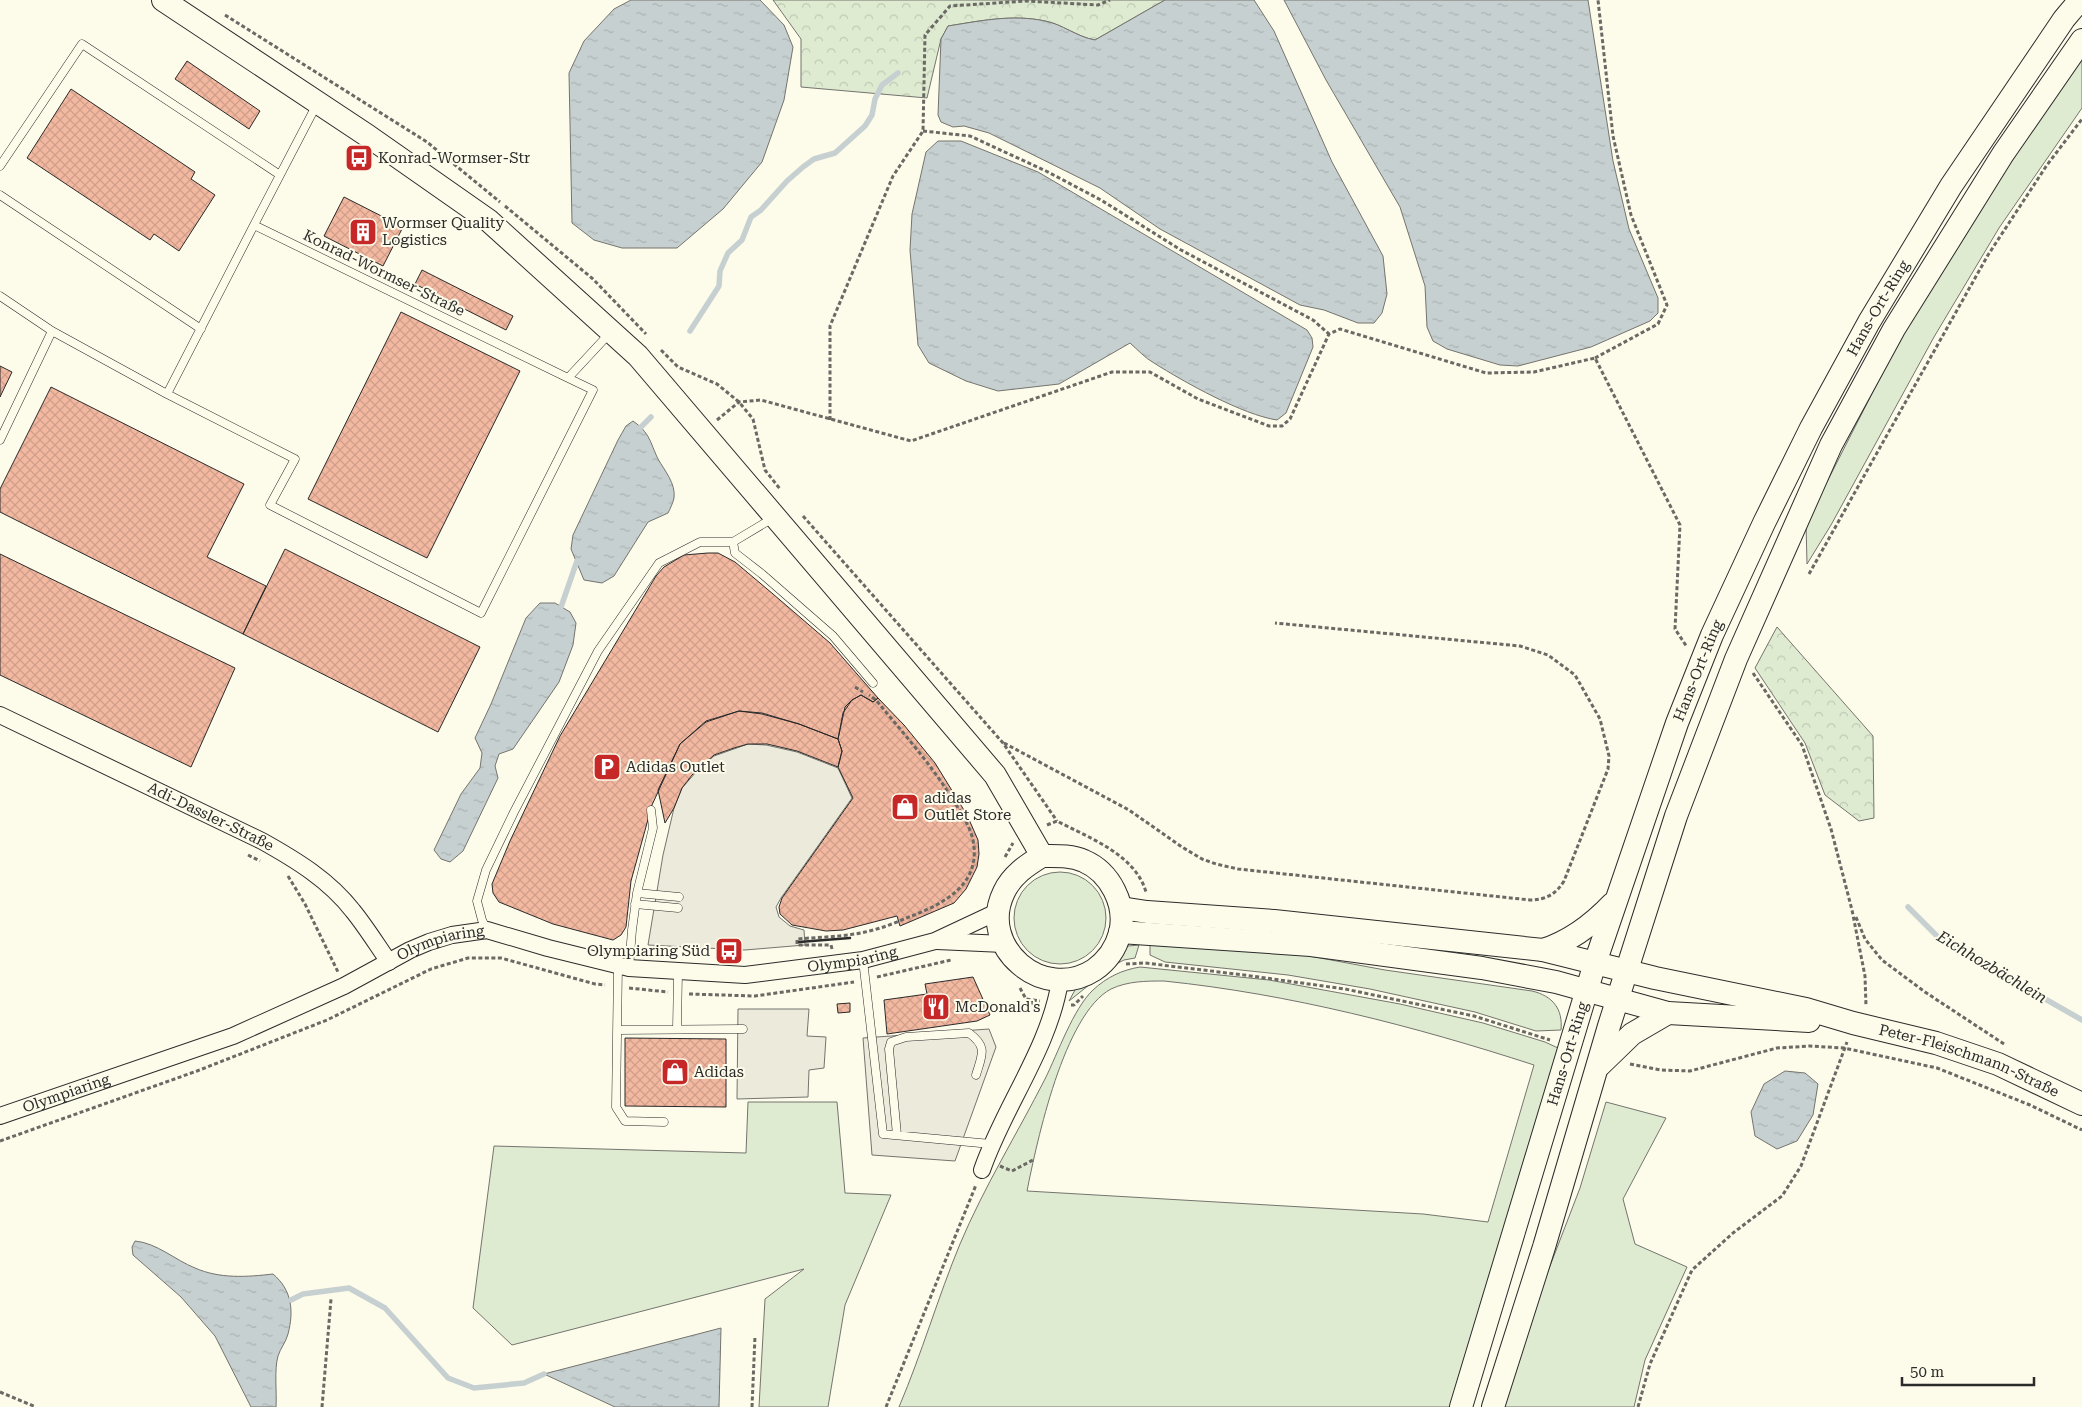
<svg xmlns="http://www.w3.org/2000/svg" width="2082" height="1407" font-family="'Roboto Serif',serif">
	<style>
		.grass { fill: #deebd1; stroke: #74746e; fill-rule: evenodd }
		.forest { fill: url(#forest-crowns); stroke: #74746e }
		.parking { fill: #eceadb; stroke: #74746e }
		.water { fill: url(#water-ripples); stroke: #74746e }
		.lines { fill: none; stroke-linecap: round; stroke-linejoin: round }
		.stream { stroke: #c7d0d0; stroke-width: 5.5 }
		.building { fill: url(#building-cross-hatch); stroke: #2b2b2b }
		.lane-casing { stroke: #2b2b2b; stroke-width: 9 }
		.street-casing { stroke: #2b2b2b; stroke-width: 18 }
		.secondary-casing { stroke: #2b2b2b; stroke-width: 24 }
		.path { stroke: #6a6964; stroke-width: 3; stroke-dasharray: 4 2.5; stroke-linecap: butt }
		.lane { stroke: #fdfbea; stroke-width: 8 }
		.street { stroke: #fdfbea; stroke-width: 16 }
		.secondary { stroke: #fdfbea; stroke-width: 22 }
		.wall { stroke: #2b2b2b; stroke-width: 2.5 }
		.labels { text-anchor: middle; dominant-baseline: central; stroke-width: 4; stroke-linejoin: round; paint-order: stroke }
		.poi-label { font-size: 15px; fill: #2b2b2b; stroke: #fdfbea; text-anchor: start }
		.street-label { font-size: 15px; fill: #2b2b2b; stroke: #fdfbea }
		.water-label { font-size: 16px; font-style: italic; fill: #2b2b2b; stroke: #fdfbea }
	</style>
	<defs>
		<pattern id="forest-crowns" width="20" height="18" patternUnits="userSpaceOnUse" patternTransform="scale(1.25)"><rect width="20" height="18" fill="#deebd1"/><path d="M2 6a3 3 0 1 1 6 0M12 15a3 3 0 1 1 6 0" fill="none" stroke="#bfcab4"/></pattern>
		<pattern id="water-ripples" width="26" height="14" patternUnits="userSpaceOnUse" patternTransform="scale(1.25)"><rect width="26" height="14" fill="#c7d0d0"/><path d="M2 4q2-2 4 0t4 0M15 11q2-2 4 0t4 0" fill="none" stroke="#abb3b3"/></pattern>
		<pattern id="building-cross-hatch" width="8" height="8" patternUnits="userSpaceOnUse" patternTransform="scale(1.25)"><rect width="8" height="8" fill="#f2b8a0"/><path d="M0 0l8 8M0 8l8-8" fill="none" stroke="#d09e8a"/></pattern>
	</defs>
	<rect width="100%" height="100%" fill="#fdfbea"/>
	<path class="grass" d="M2082,57V108L1999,228L1934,337L1831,525L1807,564L1806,523L1907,325L1970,221Z
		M1014 918a46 46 0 1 1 92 0a46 46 0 1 1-92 0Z
		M1139,945L1135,958L1124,960L1114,965L1069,1001L1075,990L1115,953L1128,946Z
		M1150,945L1288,952L1385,970L1532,991C1553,996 1563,1009 1561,1030L1536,1031L1475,1012L1370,989L1288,975L1165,962L1150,955Z
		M1140,967L1269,980L1400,1004L1483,1023L1545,1042L1558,1048L1453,1407H899C922,1353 938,1297 960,1244C984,1187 1017,1134 1045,1079C1058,1053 1073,1009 1093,990C1107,977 1122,970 1140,967ZM1164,981C1290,994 1414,1026 1534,1065L1488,1222L1423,1214L1027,1191C1037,1141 1064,1014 1111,989C1128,981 1146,981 1164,981Z
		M748,1102H837L845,1193L891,1195L845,1305L828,1407H759L765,1299L804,1269L512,1345L473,1308L494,1146L746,1153Z
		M1606,1102L1666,1118L1623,1199L1635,1244L1687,1267L1645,1360L1634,1407H1502L1545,1279L1580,1188Z"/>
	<path class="forest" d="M773,0H1165L1095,40C1077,37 1062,24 1045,21C1012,14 980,21 948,26L941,39L927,98L801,87V39Z
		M1777,627L1873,736L1874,818L1859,821L1825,795L1805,743L1755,668Z"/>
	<path class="parking" d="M748,744L766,745L797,752L838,768L852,798L781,898L776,907L779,917L790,926L804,930L805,945L745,950L648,945L663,855L674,808L682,788L697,771L714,756Z
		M738,1009H809L807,1036L826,1037L824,1068L809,1070L808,1097L737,1099Z
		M989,1029L996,1047L955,1161L872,1155L863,1038Z"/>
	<path class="water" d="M631,0H760L784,25L793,47L784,100L762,162L723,209L677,248H622L594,240L572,223L569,73L584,41L614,9Z
		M1165,0H1254L1274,31L1332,162L1383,256L1387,294L1382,313L1374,323H1358L1324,310L1300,305L1160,229L1100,188L989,133L964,126L953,127L941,122L938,115L941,39L948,26C980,21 1012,14 1045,21C1062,24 1077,37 1095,40Z
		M1284,0H1588L1613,161L1629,229L1658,298V313L1650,321L1591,347L1518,366L1500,365L1447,349L1433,341L1427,327L1425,286L1400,207L1326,80Z
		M938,141H961L1038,172L1307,330L1312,338L1313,347L1286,413L1277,420C1243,415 1184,382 1154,363C1145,358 1138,350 1130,343L1059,384L998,391L966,381L929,363L918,345L910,250L912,214L926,152Z
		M633,421C650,433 650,442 658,459C665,471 676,484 674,498C673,503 670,509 668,513L648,522L614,576L602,583L584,580L571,549L573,535L618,440L626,426Z
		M540,603H555L570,612L576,623L573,645L559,682L513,749L499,754L495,766L498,778L463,851L450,862L441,859L434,850L461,794L480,768L482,753L475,738L491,704L526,618Z
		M1785,1071L1805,1073L1818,1084L1813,1115L1797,1141L1777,1149L1755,1136L1751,1112L1764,1084Z
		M135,1241C157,1243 175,1260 195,1268C220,1279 247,1277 273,1274C292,1290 294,1311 288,1334C286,1342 280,1349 278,1356C274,1370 277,1392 276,1407H251L215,1336L181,1297L133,1255L132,1247Z
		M721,1328L719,1407H615L544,1374Z"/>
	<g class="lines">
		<path class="stream" d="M690,331L719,286L720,271L728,253L742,240L751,217L761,210L787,181L803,167L814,159L835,153L865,126L872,115L875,99L882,85L898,73
			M641,427L651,417
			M561,607L577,561
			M1908,907L1940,939L2082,1020
			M291,1300L303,1294L349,1288L385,1308L448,1378L474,1388L524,1383L544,1374"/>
	</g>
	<path class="building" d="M187,61L260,111L249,129L175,79Z
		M71,89L195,172L191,179L215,195L179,251L154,234L150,240L27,158Z
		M344,197L403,227L383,266L324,236Z
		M422,270L513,316L506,330L415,284Z
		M401,312L520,371L427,558L308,499Z
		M0,366L12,372L0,397Z
		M51,387L244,484L207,557L266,586L243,634L0,512V489Z
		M285,549L480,647L438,732L243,634Z
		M708,553H718L735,562L773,594L830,643L878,698L873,702L861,695L852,700L843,713L838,739L799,724L762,713L739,711L706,721L680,744L652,805L631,881L626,927L621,935L613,940L553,924L499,902L493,893L492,884L510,841L560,736L656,576L664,567L684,555Z
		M0,554L235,668L191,767L0,675Z
		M861,695L873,702L878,698L904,725L935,763L967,815L978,840L979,854L977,867L966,889L954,903L900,926L897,916L843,930L826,931L792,925L780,914L779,907L782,898L853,798L838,767L842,751L838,739L845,707L852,700Z
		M739,711L762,714L799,724L838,739L842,751L838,767L797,751L767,744H748L734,748L714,755L692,775L682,788L674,808L665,823L658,790L680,744L706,722Z
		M973,977L990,1015L977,1021L887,1034L884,1000L927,994L925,984Z
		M850,1003V1012L838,1013L837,1004Z
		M625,1038L726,1039V1107L625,1106Z"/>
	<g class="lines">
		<defs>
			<path id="lane" d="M317,104L254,225L568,378L609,334
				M0,166L82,44L280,175
				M0,195L201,329
				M0,296L52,331L167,394L254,225
				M167,394L295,459L270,505L481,613L593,390L568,378
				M0,440L52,331
				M733,542L735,553L762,574L833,636L873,683
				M637,893L679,897
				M635,904L678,908
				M487,930L482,920L477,901L486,870L514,812L598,651L659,563L700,542H733L773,518
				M863,960L883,1134L991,1144
				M618,965L616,1107L625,1121L664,1122
				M629,968L632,930L637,893L653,828L651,810
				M677,1029L678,972
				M617,1030L743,1029
				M897,1135L889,1049L891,1042L906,1037L969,1033C988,1047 982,1055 976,1075"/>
			<g id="street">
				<path id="s1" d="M0,715L262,841C296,860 329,880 353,911C366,927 377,945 389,962"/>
				<path d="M937,941L1004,944"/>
				<path id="s2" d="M0,1116L233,1036L344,986L410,950L429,942L452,935L487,930L548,948L629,968L745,975L863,960L935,941L999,911"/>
				<path d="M982,1170C1004,1106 1049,1049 1060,981"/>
			</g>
			<g id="secondary">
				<path d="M163,0L368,136L488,220L638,356L995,775L1042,856"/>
				<path d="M1042,856C1056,856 1071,855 1084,861C1110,872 1127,905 1120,933C1116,948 1107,961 1094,970C1043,1003 977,947 1004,892C1012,875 1027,865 1042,856Z"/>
				<path id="s3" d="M1121,908L1147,912L1274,921L1543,950L1655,978L1806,1009L1853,1023L1936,1043L1998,1064L2082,1104"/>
				<path d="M1120,932L1311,945L1482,968L1556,982L1668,1013L1809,1021"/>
				<path d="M1543,950C1571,941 1592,925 1612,904"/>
				<path d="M1600,1065L1632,1034L1668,1013"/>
				<path id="s4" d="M1461,1407L1595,963L1677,723L1712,635L1764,523L1811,428L1869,322L1951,186L2064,19L2080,0"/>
				<path d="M1493,1407L1544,1247L1609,1026L1676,816L1736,659L1831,445L1894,329L2003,154L2082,40"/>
			</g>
		</defs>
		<use href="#lane" class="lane-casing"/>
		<use href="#street" class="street-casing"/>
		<use href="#secondary" class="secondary-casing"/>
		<path class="path" d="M225,15L427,142L500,202
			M923,131L970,136L1046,171L1101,200L1181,250L1313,320L1329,334
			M505,206L593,279L646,334
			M661,350L678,367L717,384L739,402L753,419L765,470L780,489
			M1595,358L1658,324L1667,305L1631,215L1613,136L1598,0
			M717,420L739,402L761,400L911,441L1112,372H1150L1198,399L1269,426H1282L1290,419L1329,334L1340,329L1486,373L1534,372L1595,358L1680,525L1675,629L1687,647
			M830,420V326L893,176L923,131L925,35L950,6L1026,1L1098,5L1110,0
			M803,516L1003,743L1057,821
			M1809,574L1988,255L2047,165L2082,119
			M1753,673L1802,745L1831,829L1852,910L1865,976L1866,1006
			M855,687L863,692
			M1004,743L1129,810L1182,847L1202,859L1216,864L1238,869L1530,900C1546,900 1556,894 1564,881L1608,769L1609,756L1600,719L1575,675L1548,655L1520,646L1275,623
			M1047,825L1057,821C1089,838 1135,854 1146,892
			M248,855L260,861
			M1005,857L1013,843
			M288,876L305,904L338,972
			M1856,917L1865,939L1882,960L1925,992L2004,1044
			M832,949L831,945H797V939C820,937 843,937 865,932C880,929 895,923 909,917C943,904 982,885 973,840C970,827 962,814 955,803C932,765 903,733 876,700L869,695
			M1126,964L1145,963L1244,975L1345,989L1474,1016L1550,1040
			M877,977L951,960
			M629,988L668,992
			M1020,988L1026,999L1040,1001
			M689,994L755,996L854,982
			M1071,1005H1074L1083,996
			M1630,1064L1661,1070L1690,1071L1777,1048L1810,1046L1844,1048L1937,1068L2030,1105L2082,1130
			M0,1141L197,1071L327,1020L431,969L468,958H501L595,984L605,985
			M1000,1166L1012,1171L1033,1160
			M0,1392L36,1407
			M322,1407L331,1299
			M752,1407L755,1336
			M886,1407L976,1185
			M1638,1407L1650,1364L1692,1270L1733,1233L1782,1196L1801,1166L1847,1042"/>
		<use href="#lane" class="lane"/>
		<use href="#street" class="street"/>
		<use href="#secondary" class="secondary"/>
		<path class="wall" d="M799,942L850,938"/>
	</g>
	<defs>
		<symbol id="bus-square" viewBox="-11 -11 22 22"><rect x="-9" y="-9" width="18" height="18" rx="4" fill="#c62828" stroke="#fdfbea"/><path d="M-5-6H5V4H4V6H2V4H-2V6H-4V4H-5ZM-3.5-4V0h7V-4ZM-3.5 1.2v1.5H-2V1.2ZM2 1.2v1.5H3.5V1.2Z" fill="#fff"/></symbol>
		<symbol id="building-square" viewBox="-11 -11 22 22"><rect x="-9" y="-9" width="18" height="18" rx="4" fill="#c62828" stroke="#fdfbea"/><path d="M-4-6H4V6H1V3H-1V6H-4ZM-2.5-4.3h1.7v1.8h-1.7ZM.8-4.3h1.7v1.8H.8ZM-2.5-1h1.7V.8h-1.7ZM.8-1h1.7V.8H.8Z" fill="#fff"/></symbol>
		<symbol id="parking-square" viewBox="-11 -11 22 22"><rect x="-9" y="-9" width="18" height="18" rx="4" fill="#c62828" stroke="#fdfbea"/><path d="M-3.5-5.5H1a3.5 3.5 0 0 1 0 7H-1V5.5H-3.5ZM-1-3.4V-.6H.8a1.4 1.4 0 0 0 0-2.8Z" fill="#fff"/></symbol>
		<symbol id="shop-square" viewBox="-11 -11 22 22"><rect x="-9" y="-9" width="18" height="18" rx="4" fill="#c62828" stroke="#fdfbea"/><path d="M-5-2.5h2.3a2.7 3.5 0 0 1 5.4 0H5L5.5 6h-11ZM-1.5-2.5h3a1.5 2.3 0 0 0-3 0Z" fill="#fff"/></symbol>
		<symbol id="restaurant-square" viewBox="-11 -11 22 22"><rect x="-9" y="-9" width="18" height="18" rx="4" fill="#c62828" stroke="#fdfbea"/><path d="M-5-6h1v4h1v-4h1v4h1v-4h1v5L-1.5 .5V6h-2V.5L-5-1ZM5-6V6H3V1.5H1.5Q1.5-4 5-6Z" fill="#fff"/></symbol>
	</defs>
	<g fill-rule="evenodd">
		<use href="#bus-square" x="343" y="142" width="32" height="32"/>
		<use href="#building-square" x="347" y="216" width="32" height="32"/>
		<use href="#parking-square" x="591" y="751" width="32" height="32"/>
		<use href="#shop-square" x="889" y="791" width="32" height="32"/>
		<use href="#bus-square" x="713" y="935" width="32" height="32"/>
		<use href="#restaurant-square" x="920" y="991" width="32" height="32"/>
		<use href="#shop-square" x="659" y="1056" width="32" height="32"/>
	</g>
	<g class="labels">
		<g class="poi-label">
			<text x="378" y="158">Konrad-Wormser-Str</text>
			<text x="382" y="223">Wormser Quality<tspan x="382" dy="17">Logistics</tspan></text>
			<text x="626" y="767">Adidas Outlet</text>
			<text x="924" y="798">adidas<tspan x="924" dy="17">Outlet Store</tspan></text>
			<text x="710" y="951" text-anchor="end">Olympiaring Süd</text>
			<text x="955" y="1007">McDonald's</text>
			<text x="694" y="1072">Adidas</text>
		</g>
		<g class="street-label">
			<text transform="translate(384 273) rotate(26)">Konrad-Wormser-Straße</text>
			<text stroke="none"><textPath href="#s4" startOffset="1179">Hans-Ort-Ring</textPath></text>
			<text stroke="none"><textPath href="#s4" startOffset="774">Hans-Ort-Ring</textPath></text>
			<text stroke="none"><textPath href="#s1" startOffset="234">Adi-Dassler-Straße</textPath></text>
			<text stroke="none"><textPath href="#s2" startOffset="475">Olympiaring</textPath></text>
			<text stroke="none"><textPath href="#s2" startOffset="895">Olympiaring</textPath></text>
			<text stroke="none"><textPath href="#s4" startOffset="369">Hans-Ort-Ring</textPath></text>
			<text stroke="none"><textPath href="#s3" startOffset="865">Peter-Fleischmann-Straße</textPath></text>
			<text stroke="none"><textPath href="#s2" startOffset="70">Olympiaring</textPath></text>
		</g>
		<g class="water-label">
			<text transform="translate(1992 967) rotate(31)">Eichhozbächlein</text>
		</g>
	</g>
	<path d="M1902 1377v8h132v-8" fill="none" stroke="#2b2b2b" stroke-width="2.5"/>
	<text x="1910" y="1377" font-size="15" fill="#2b2b2b" stroke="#fdfbea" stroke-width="4" paint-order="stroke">50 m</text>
</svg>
